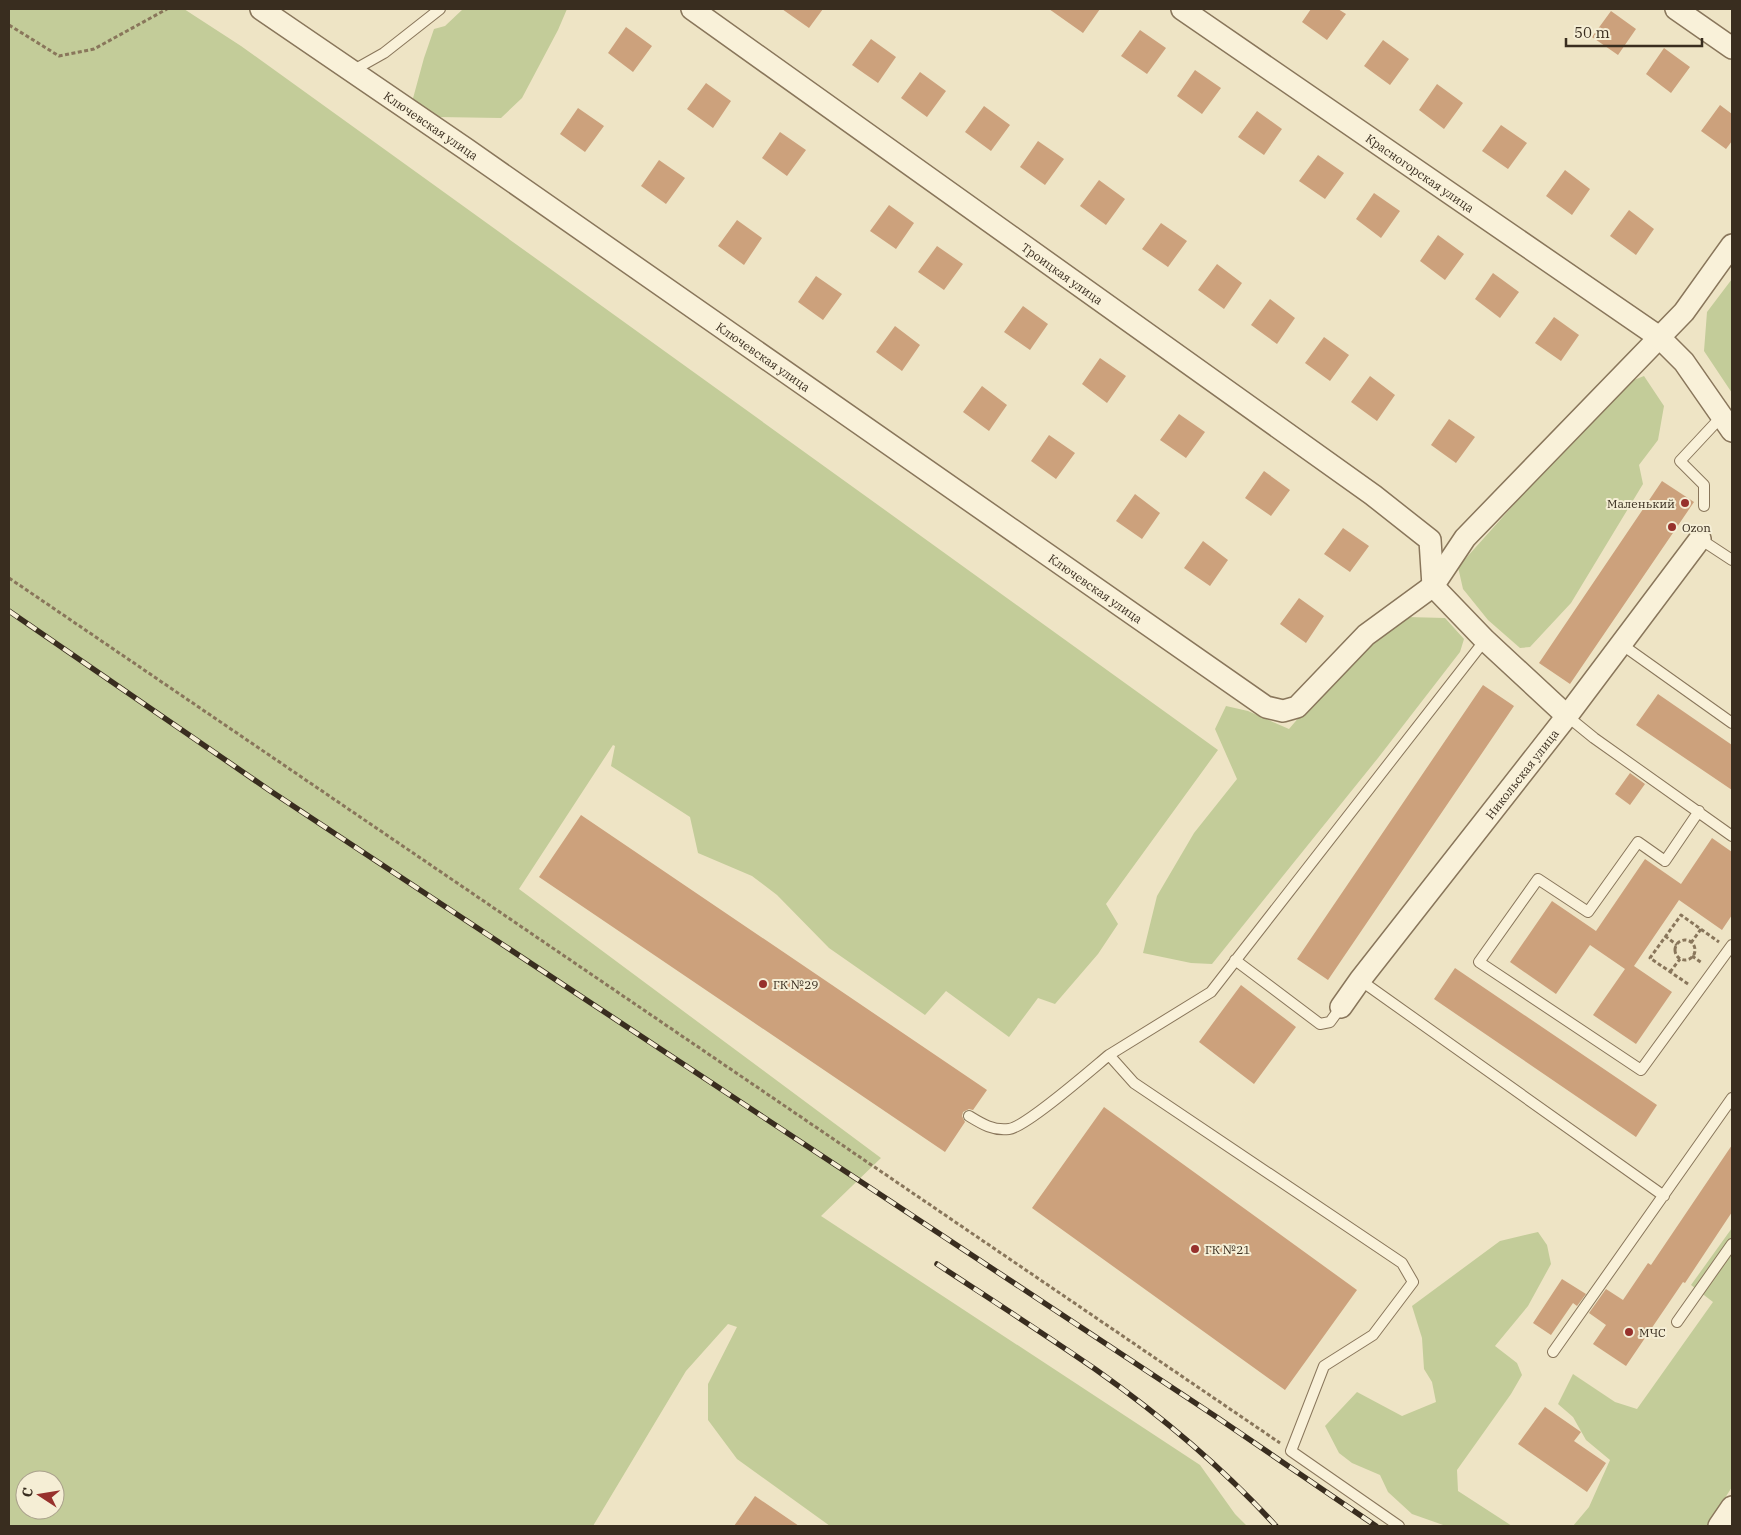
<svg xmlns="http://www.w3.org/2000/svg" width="1741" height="1535" font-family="'IBM Plex Serif',serif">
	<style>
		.green { fill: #c3cc99; fill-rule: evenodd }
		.building { fill: #cca17c }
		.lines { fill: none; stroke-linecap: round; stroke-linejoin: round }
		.service-casing { stroke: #89765b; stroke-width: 12 }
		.minor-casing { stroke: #89765b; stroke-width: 24 }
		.path { stroke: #89765b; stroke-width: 3; stroke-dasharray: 4 2.5; stroke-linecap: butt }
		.service { stroke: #f9f1d9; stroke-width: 10 }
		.minor { stroke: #f9f1d9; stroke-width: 21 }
		.rail-casing { stroke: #392d1f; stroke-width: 5.5 }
		.rail { stroke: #f5eed5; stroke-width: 4; stroke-dasharray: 11; stroke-linecap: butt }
		.poi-dot { fill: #97312c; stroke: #f5eed5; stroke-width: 2 }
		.labels { text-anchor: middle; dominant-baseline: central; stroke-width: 4; stroke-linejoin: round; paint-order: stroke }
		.street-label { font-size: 12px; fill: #392d1f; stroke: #f5eed5 }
		.poi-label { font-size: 12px; fill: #392d1f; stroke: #f5eed5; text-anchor: start }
	</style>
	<rect width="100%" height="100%" fill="#eee4c5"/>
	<path class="green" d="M9,9H184L241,46L1218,750L1106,904L1118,924L1098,954L1055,1004L1038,998L1009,1037L946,991L925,1015L829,948L777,895L752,876L698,853L690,817L611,766L615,746L613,745L519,889L881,1158L821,1216L1200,1465L1235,1514L1247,1526H830L737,1459L708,1420V1384L737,1327L728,1324L686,1371L593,1526H9ZM25,1480H55V1510H25Z
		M463,9H567L558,30L522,98L501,118L438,117L412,102L424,58L434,29L445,26Z
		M1732,279V393L1704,351L1707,312Z
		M1644,376L1664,406L1658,440L1639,465L1643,484L1571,603L1530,647L1520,648L1488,620L1463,589L1458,567L1621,385Z
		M1407,617L1445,618L1464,639L1460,652L1378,758L1212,964L1191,963L1143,953L1157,896L1194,833L1237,779L1215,729L1226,706L1248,711L1289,729L1334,676Z
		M1732,1228V1487L1707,1526H1573L1589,1507L1610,1460L1586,1440L1573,1417L1558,1404L1573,1374L1615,1402L1637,1409L1713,1302L1691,1285Z
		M1538,1232L1547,1245L1551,1264L1528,1306L1495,1346L1517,1363L1522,1375L1511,1394L1457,1470L1458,1491L1512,1526H1446L1412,1514L1388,1492L1380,1475L1352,1463L1339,1453L1325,1426L1357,1392L1402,1416L1436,1402L1432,1382L1424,1369L1422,1338L1412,1306L1500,1241Z"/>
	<path class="building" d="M782,9H823L809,28Z
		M1049,9H1100L1083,33Z
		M1311,9H1338L1346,14L1327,40L1302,22Z
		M1611,11L1636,29L1618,55L1592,37Z
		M626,27L652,46L633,72L608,53Z
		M1140,30L1166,48L1147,74L1121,56Z
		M871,39L896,57L878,83L852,65Z
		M1383,40L1409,59L1390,85L1364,66Z
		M1664,48L1690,67L1671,93L1646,74Z
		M1195,70L1221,88L1202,114L1177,96Z
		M920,72L946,91L927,117L901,98Z
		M706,83L731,101L713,128L687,109Z
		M1437,84L1463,103L1444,129L1419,110Z
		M1720,105L1732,114V141L1726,149L1701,131Z
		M984,106L1010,125L991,151L965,132Z
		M578,108L604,126L585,152L560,134Z
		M1257,111L1282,129L1264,155L1238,137Z
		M1501,125L1527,143L1508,169L1482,151Z
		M780,132L806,150L787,176L762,158Z
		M1038,141L1064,159L1045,185L1020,167Z
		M1318,155L1344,173L1325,199L1299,181Z
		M659,160L685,178L666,204L641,186Z
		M1565,170L1590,189L1572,215L1546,196Z
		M1099,180L1125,199L1106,225L1080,206Z
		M1374,193L1400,211L1381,238L1356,219Z
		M889,205L914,223L896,249L870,231Z
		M1629,210L1654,229L1636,255L1610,236Z
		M737,220L762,238L744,265L718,246Z
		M1161,223L1187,241L1168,267L1142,249Z
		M1438,235L1464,254L1445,280L1420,261Z
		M937,246L963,264L944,290L918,272Z
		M1217,264L1242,283L1224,309L1198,290Z
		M1493,273L1519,292L1500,318L1475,299Z
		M816,276L842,294L823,320L798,302Z
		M1270,299L1295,318L1277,344L1251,325Z
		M1023,306L1048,324L1030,350L1004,332Z
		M1554,317L1579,335L1561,361L1535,343Z
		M895,326L920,345L902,371L876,352Z
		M1324,337L1349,355L1330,381L1305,363Z
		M1100,358L1126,376L1107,403L1082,384Z
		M1370,376L1395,395L1377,421L1351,402Z
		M982,386L1007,405L989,431L963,412Z
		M1179,414L1205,432L1186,458L1160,440Z
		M1449,419L1475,437L1456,463L1431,445Z
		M1049,435L1075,453L1056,479L1031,461Z
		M1264,471L1290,490L1271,516L1245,498Z
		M1662,481L1694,502L1570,684L1539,663Z
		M1135,494L1160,513L1142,539L1116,521Z
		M1343,528L1369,546L1350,572L1324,554Z
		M1203,541L1228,560L1210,586L1184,568Z
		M1299,598L1324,616L1306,643L1280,624Z
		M1483,685L1514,706L1328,980L1297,959Z
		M1658,694L1732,745V790L1636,725Z
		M1630,773L1645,784L1630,805L1615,794Z
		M581,815L987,1090L973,1110L969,1109L963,1112L962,1116L965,1122L945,1152L539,877Z
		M1712,838L1732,852V915L1722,930L1679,900L1634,966L1672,992L1636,1044L1593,1015L1625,969L1590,945L1556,994L1510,962L1552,901L1596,931L1645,859L1681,884Z
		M1455,968L1657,1105L1636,1137L1434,999Z
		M1241,985L1296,1027L1254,1084L1199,1042Z
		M1104,1107L1357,1290L1285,1390L1032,1208Z
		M1732,1145V1212L1685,1283L1683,1282L1626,1366L1593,1344L1606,1325L1589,1313L1606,1289L1623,1300L1648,1263L1651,1265Z
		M1562,1279L1586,1294L1577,1306L1573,1303L1551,1335L1533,1323Z
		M1545,1407L1581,1432L1574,1441L1606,1463L1587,1492L1518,1444Z
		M755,1496L799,1526H734Z"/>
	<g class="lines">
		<defs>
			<path id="service" d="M352,71L384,53L440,9
				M1704,506V485L1680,461L1721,417
				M1700,539L1732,560
				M1621,644L1732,723
				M1567,716L1594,738L1732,836
				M1699,811L1665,861L1638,842L1588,912L1538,879L1479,962L1641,1070L1732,945
				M1235,960L1320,1024L1330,1022L1341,1007
				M1360,980L1664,1196
				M969,1116C982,1124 993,1131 1009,1129C1026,1127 1092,1069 1109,1055
				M1677,1322L1732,1244
				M1553,1352L1732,1098
				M1399,1526L1291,1451L1324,1366L1373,1335L1413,1282L1402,1263L1134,1083L1109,1055L1211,992L1485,640"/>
			<g id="minor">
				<path id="s1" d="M261,9L466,149L1266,707L1283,711L1297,707L1366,635L1433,586L1465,538L1684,312L1732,245"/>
				<path id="s2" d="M692,9L1373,495L1430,540L1433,586L1485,640L1567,716"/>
				<path id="s3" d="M1182,9L1659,337L1684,362L1732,431"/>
				<path d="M1676,9L1732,48"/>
				<path id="s4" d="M1341,1007L1360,980L1567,716L1700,539"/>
				<path d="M1719,1526L1732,1507"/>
			</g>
		</defs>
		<use href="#service" class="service-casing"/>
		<use href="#minor" class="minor-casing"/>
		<path class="path" d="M9,25L59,56L94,49L167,9
			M9,578L1280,1443
			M1665,936L1677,945
			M1675 950a10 10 0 1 1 20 0a10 10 0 1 1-20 0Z
			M1691,943L1701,929
			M1692,956L1702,963
			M1670,972L1680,959
			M1688,984L1650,958L1681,915L1719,942"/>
		<use href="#service" class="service"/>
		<use href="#minor" class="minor"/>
		<defs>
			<path id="rail" d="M9,611L269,790L1215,1416L1376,1526
				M937,1264C990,1299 1043,1333 1095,1369C1160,1415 1223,1468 1276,1526"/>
		</defs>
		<use href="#rail" class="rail-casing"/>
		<use href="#rail" class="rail"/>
	</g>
	<g class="poi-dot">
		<circle cx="1685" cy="503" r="5"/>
		<circle cx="1672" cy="527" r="5"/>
		<circle cx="763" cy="984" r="5"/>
		<circle cx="1195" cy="1249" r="5"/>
		<circle cx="1629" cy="1332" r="5"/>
	</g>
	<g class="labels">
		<g class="street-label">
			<text stroke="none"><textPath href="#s1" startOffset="206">Ключевская улица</textPath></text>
			<text stroke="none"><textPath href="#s3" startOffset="289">Красногорская улица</textPath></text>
			<text stroke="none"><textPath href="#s2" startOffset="455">Троицкая улица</textPath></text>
			<text stroke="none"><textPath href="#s1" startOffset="611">Ключевская улица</textPath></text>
			<text stroke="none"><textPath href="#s1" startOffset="1016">Ключевская улица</textPath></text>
			<text stroke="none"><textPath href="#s4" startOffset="295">Никольская улица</textPath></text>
		</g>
		<g class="poi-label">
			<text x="1675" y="503" text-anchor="end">Маленький</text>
			<text x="1682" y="527">Ozon</text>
			<text x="773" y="984">ГК №29</text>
			<text x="1205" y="1249">ГК №21</text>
			<text x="1639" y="1332">МЧС</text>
		</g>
	</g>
	<rect width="1741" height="1535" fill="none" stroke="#392d1f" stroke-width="20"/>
	<g transform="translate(40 1495) rotate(282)"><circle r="24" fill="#f5eed5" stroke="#aaa18c"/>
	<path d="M0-4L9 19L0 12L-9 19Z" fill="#97312c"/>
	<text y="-8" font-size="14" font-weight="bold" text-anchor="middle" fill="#392d1f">С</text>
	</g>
	<path d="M1566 38v8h136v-8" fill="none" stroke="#392d1f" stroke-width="2.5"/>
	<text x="1574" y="38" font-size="15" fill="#392d1f" stroke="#f5eed5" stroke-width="4" paint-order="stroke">50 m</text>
</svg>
